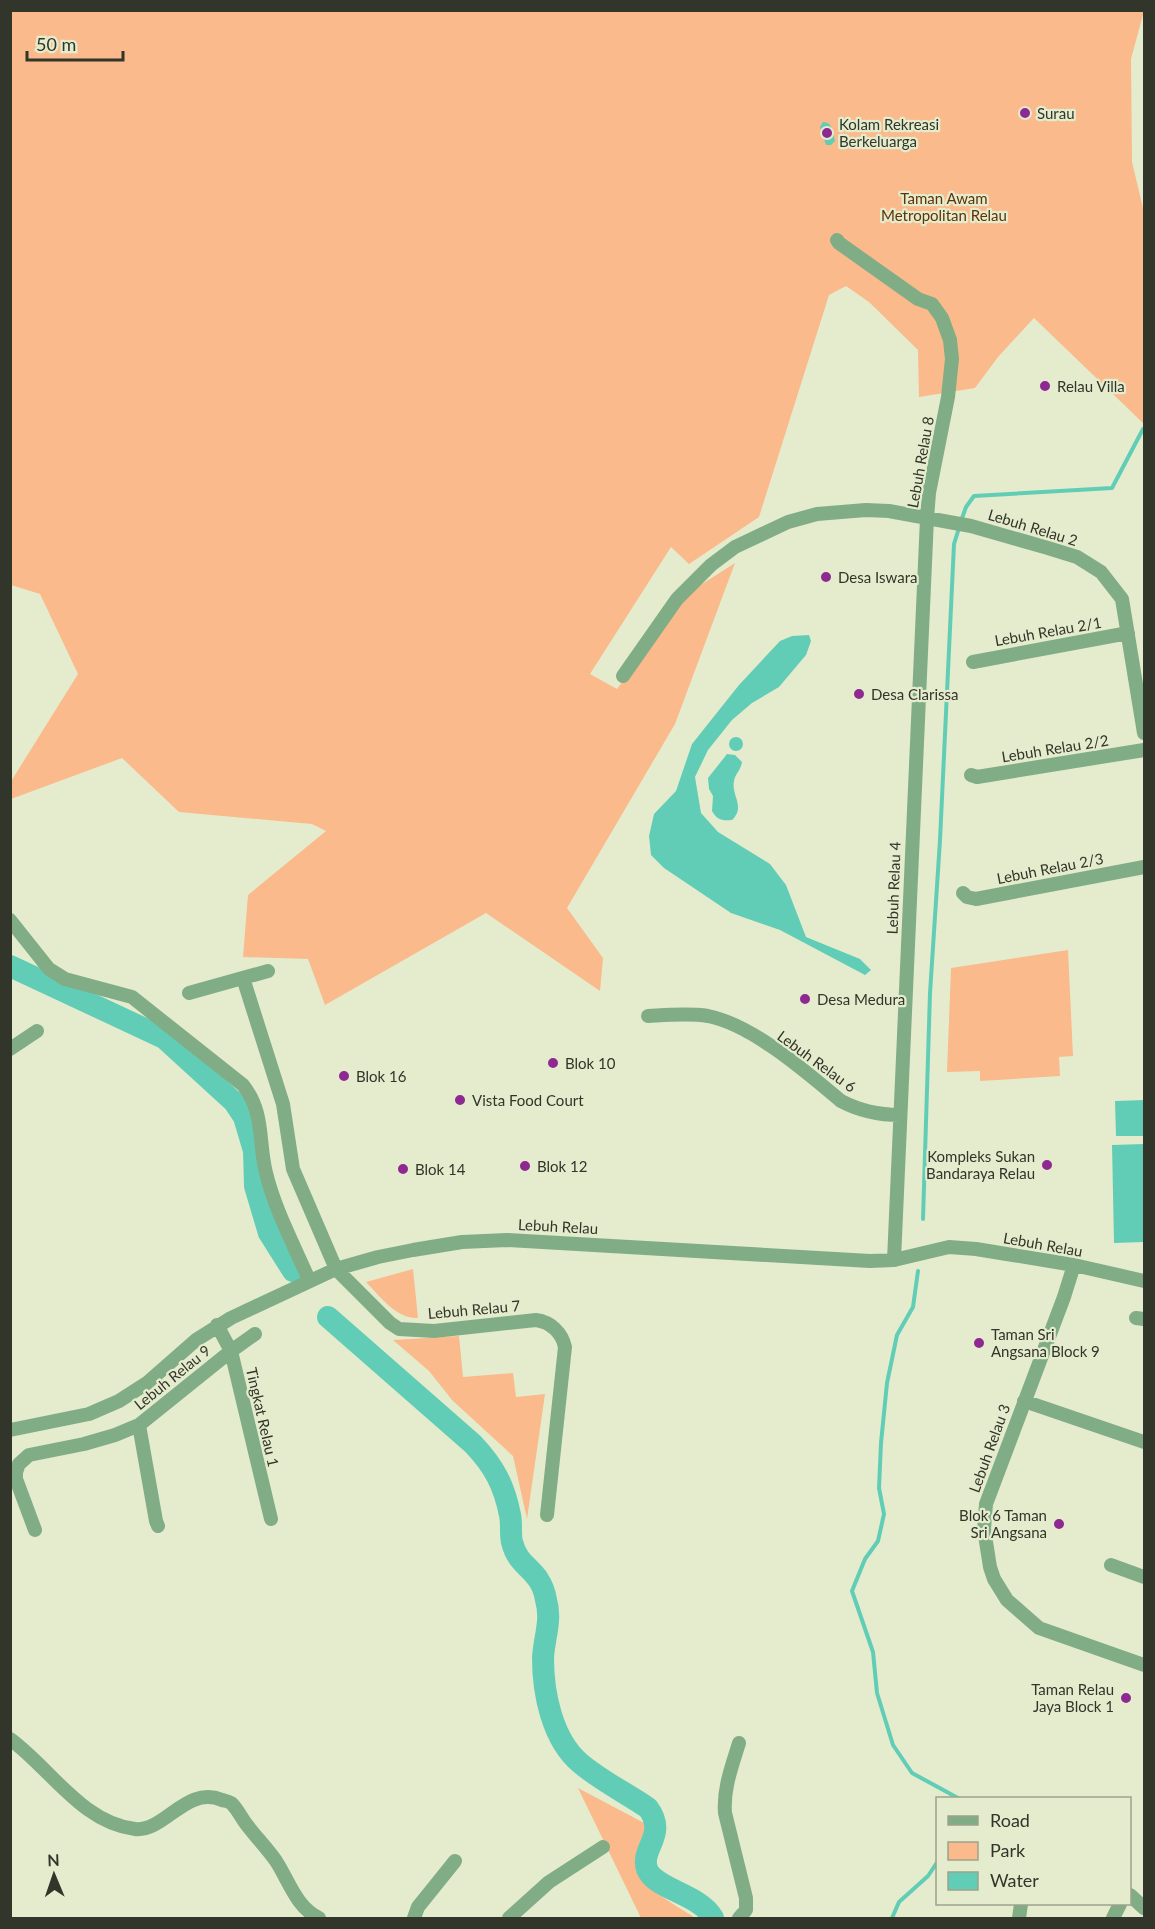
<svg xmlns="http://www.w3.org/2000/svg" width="1155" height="1929" font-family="Lato,sans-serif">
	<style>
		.green { fill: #faba8c }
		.water { fill: #62cdb6 }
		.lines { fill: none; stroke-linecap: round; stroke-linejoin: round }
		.stream { stroke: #62cdb6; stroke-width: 4 }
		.river { stroke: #62cdb6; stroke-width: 22 }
		.minor { stroke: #81ad86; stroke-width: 14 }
		.poi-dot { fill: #8d2990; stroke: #e5eccd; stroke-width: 2 }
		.labels { text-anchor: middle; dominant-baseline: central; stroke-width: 4.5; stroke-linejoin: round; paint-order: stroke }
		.poi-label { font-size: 15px; fill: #323529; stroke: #e5eccd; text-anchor: start }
		.park-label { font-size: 15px; fill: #5e320a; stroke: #e5eccd }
		.street-label { font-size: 15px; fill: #323529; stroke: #e5eccd }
	</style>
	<rect width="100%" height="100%" fill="#e5eccd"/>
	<path class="green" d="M11,11H1144L1131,59L1132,162L1144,212V424L1034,318L998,357L975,388L919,397L918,350L869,302L846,286L829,295L759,517L689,564L671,547L590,674L617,689L688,593L735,563L675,724L567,908L603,958L600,991L486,913L325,1005L308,959L243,957L248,895L326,831L312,824L179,812L122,758L11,799L10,783L78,674L40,594L11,585Z
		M1068,950L1073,1056L1059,1057L1060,1076L980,1081V1071L947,1072L951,968Z
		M413,1269L418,1318C396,1319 380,1296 366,1282Z
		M459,1336L463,1377L513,1373L516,1397L545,1394L527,1519L513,1456L452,1400L429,1371L393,1340Z
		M578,1788L646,1824C643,1836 634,1864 639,1875C643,1887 683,1910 695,1918H641Z"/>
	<path class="water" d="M823,122C833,122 833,133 835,141L831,145H826L820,127Z
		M809,635L811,641L806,655L779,687L752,703L732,720L708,750L695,777L701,813L718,832L770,864L786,885L806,937L860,959L871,970L865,975L780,930L731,913L664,868L651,855L649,836L654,814L676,791L692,744L739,685L780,641L792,636Z
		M729 744a7 7 0 1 1 14 0a7 7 0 1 1-14 0Z
		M727,754L735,755L742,762C741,770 735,774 734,781C731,796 746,806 732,820C722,821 717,820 712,811L713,796L709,789L708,778Z
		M1144,1100V1136H1116L1115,1101Z
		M1144,1144V1242L1114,1243L1112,1145Z"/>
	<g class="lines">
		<path class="stream" d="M961,521L966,507L974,496L1112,488L1143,429
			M923,1219L930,993L940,840L954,544L959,528
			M918,1271L913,1307L897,1335L887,1383L881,1443L879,1488L884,1514L878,1541L865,1559L852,1591L873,1652L877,1693L893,1745L912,1773L958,1798
			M892,1918L899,1902L928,1876L938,1861"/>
		<path class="river" d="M10,966L164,1038L234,1102L244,1117L254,1151L255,1186L269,1233L293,1271
			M328,1317L473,1444C494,1466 504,1485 510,1515C512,1524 510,1534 512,1542C517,1562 528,1565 538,1579C542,1585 545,1593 546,1600C552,1620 544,1638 543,1658C543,1693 552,1739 580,1763C600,1780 626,1793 648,1808C668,1835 640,1848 647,1869C654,1889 700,1894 713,1918"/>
		<path class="minor" d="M837,240L839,243L918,299L932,304L942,318L950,340L952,359L948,397L929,493L927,518L894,1260
			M973,662L1128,633
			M623,676L677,599L711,565L735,547L788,522L817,514L866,510L889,511L971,526L1048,548L1077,557L1101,572L1122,599L1144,733
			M971,775L977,777L1144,750
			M963,893L967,897L976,899L1144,867
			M10,920L49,969L65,979L132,997L243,1085C265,1113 258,1141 266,1173C275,1210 294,1245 309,1280
			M243,978L283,1104L293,1169L336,1269L390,1323L399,1329L434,1331L536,1320C551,1322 562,1333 565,1347L547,1515
			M189,993L268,971
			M648,1016C667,1015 689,1013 708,1016C753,1025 806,1072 841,1101C860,1111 879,1115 900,1115
			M10,1049L37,1031
			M1074,1265L1064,1297L986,1504L984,1529L990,1567L994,1579L1007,1600L1039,1628L1144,1665
			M1136,1318L1144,1319
			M217,1325L231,1351L271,1519
			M1024,1401L1144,1442
			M139,1425L156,1521L158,1526
			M10,1430L89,1414L119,1401L147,1383L196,1340L231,1318L336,1269L378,1257L413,1250L462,1242L507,1240L870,1261L894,1260L949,1247L976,1249L1074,1265L1144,1281
			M35,1530L16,1479V1472L19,1464L29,1455L84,1444L115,1435L139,1425L231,1351L255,1334
			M1111,1565L1144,1577
			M10,1739C50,1768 82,1823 135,1829C165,1832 186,1785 222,1800C225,1801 228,1801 231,1803C237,1808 242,1819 247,1825C256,1837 267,1848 276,1861C289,1881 296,1907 319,1918
			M1130,1895L1144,1908
			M414,1918L418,1907L455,1861
			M509,1918L549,1882L603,1847
			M739,1918L746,1910V1898L725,1813C723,1789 732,1766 739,1743
			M1019,1918L1021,1904
			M1113,1918L1120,1904"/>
	</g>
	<g class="poi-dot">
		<circle cx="1025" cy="113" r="6"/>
		<circle cx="827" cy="133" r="6"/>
		<circle cx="1045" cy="386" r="6"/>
		<circle cx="826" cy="577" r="6"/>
		<circle cx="859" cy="694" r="6"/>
		<circle cx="805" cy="999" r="6"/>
		<circle cx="553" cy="1063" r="6"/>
		<circle cx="344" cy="1076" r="6"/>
		<circle cx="460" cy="1100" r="6"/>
		<circle cx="1047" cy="1165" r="6"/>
		<circle cx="525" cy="1166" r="6"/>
		<circle cx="403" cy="1169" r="6"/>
		<circle cx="979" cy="1343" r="6"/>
		<circle cx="1059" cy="1524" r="6"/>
		<circle cx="1126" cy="1698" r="6"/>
	</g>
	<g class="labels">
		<g class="poi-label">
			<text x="1037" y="113">Surau</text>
			<text x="839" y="124">Kolam Rekreasi<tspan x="839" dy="17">Berkeluarga</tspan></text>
			<text x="1057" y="386">Relau Villa</text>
			<text x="838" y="577">Desa Iswara</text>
			<text x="871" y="694">Desa Clarissa</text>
			<text x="817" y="999">Desa Medura</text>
			<text x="565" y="1063">Blok 10</text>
			<text x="356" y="1076">Blok 16</text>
			<text x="472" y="1100">Vista Food Court</text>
			<text x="1035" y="1156" text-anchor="end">Kompleks Sukan<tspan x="1035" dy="17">Bandaraya Relau</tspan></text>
			<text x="537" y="1166">Blok 12</text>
			<text x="415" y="1169">Blok 14</text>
			<text x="991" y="1334">Taman Sri<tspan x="991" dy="17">Angsana Block 9</tspan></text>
			<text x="1047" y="1515" text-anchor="end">Blok 6 Taman<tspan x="1047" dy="17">Sri Angsana</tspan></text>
			<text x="1114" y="1689" text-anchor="end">Taman Relau<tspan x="1114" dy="17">Jaya Block 1</tspan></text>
		</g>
		<g class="park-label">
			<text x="944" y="198">Taman Awam<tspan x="944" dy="17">Metropolitan Relau</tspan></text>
		</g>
		<g class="street-label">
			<text transform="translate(920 462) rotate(-80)">Lebuh Relau 8</text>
			<text transform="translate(1033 527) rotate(17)">Lebuh Relau 2</text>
			<text transform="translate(1048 631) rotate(-10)">Lebuh Relau 2/1</text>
			<text transform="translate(1055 748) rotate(-9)">Lebuh Relau 2/2</text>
			<text transform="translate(1050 868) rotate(-11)">Lebuh Relau 2/3</text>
			<text transform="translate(893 888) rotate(-88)">Lebuh Relau 4</text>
			<text transform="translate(817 1061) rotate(36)">Lebuh Relau 6</text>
			<text transform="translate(558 1226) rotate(3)">Lebuh Relau</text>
			<text transform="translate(1043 1244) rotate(10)">Lebuh Relau</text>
			<text transform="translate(474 1309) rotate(-5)">Lebuh Relau 7</text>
			<text transform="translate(172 1377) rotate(-39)">Lebuh Relau 9</text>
			<text transform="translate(263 1417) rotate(77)">Tingkat Relau 1</text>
			<text transform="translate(989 1448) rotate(-70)">Lebuh Relau 3</text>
		</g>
	</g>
	<rect width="1155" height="1929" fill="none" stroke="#323529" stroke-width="24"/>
	<rect x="936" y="1797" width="195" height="108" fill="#e5eccd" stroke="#9da38b" stroke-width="1.5"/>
	<rect x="948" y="1816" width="30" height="9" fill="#81ad86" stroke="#9da38b" stroke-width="1.5"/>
	<text x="990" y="1827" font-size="18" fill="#323529">Road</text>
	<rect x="948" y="1842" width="30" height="18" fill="#faba8c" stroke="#9da38b" stroke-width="1.5"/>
	<text x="990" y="1857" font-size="18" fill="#323529">Park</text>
	<rect x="948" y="1872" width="30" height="18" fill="#62cdb6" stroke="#9da38b" stroke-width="1.5"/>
	<text x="990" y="1887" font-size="18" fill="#323529">Water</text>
	<g transform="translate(54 1875) rotate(358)" stroke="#e5eccd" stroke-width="4.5" paint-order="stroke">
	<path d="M0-4.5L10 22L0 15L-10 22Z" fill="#323529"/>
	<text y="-9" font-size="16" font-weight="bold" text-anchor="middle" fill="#323529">N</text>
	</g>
	<path d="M27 51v9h96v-9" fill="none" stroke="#323529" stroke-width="3"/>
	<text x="36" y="51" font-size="18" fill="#323529" stroke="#e5eccd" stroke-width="4.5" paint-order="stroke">50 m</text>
</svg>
